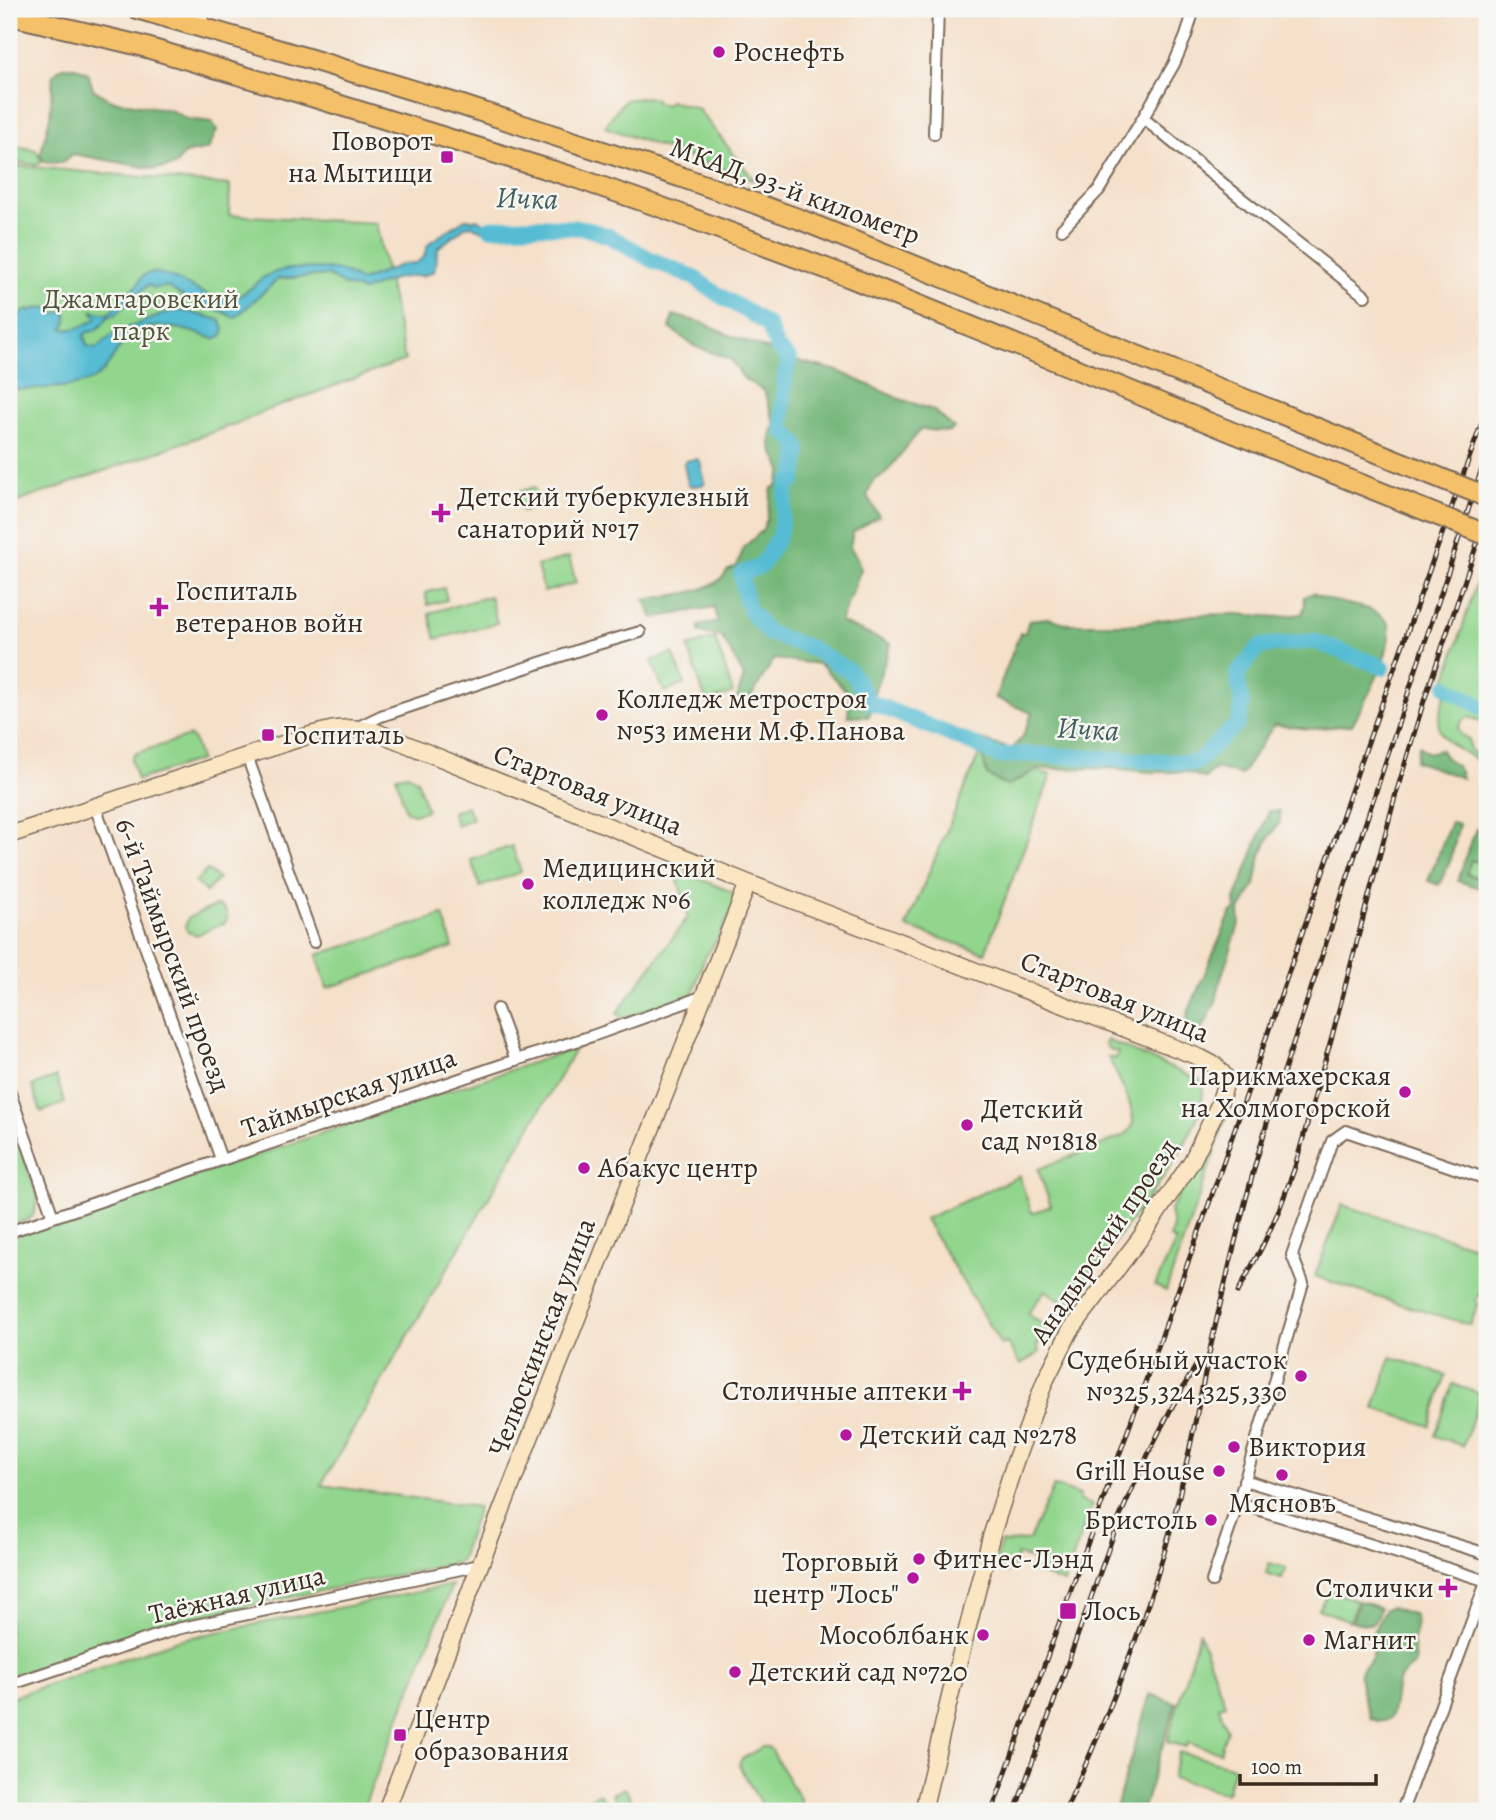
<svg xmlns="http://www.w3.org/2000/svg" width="1496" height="1820" font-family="Alegreya,serif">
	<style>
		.green { fill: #92d68e; stroke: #668056; stroke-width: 2 }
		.forest { fill: #75b779; stroke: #58704c; stroke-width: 2 }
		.water { fill: #55bcd3; stroke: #487378; stroke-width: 2 }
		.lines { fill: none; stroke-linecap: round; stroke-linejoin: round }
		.stream { stroke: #55bcd3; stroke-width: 2.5 }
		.river { stroke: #55bcd3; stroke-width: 16 }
		.street-casing { stroke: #7c6a5a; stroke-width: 14 }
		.secondary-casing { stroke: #7c6a5a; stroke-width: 19 }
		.highway-casing { stroke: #7c6a5a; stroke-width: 23 }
		.street { stroke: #fff; stroke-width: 10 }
		.secondary { stroke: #fbe6c3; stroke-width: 16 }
		.highway { stroke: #f4c16a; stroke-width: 19 }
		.rail-casing { stroke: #3b2a1e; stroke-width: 5 }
		.rail { stroke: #f6f6f2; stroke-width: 2.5; stroke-dasharray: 8; stroke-linecap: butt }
		.highway-bridge-casing { stroke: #7c6a5a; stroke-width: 23; stroke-linecap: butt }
		.highway-bridge { stroke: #f4c16a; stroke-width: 19 }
		.poi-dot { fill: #b5179e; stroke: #f6f6f2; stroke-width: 2.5 }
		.labels { text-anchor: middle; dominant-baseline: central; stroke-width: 5; stroke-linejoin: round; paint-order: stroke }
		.poi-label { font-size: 28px; fill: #3b2a1e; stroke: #f6f6f2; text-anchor: start }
		.street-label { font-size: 28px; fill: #3b2a1e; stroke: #f6f6f2 }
		.park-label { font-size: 28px; fill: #51553a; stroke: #f6f6f2 }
		.water-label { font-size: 30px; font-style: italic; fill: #445d5d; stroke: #f6f6f2 }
	</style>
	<rect width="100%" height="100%" fill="#f6f6f2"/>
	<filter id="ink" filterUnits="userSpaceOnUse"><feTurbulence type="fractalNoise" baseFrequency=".0143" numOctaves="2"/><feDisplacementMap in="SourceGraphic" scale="14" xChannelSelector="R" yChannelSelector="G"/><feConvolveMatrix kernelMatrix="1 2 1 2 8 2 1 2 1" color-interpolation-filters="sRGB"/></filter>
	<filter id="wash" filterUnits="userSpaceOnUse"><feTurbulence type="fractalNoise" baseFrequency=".00686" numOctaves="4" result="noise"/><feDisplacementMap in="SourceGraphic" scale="28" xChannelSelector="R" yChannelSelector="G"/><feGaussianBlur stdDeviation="1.57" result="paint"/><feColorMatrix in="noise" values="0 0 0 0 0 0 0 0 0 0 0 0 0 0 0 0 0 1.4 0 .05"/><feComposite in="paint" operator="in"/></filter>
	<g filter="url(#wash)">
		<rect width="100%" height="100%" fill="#f5e0c9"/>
		<path class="green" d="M646,97L656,99V103L667,105L669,101L697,108L755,181L605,127L617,109L626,100Z
			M9,145L36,150L42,162L37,165L9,161Z
			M9,165L230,185L229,215L376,223L405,360L260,413L246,420L9,505Z
			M534,487L540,505L522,511L516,493Z
			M569,557L576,583L544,592L537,566Z
			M1484,557L1487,558V704L1475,702L1447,687L1446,681Z
			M444,588L447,600L428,605L425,593Z
			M490,596L497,623L436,639L429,613Z
			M715,638L733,693L706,702L688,647Z
			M673,653L685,684L664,692L652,661Z
			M1446,693L1471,703L1487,714V723L1468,717L1461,722L1458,729L1461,735L1469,739L1470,750L1487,760V765C1478,762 1470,756 1462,751C1431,732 1437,724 1446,693Z
			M189,736L194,740L200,760L137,780L131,760L134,754Z
			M981,750L1051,775L985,953L906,927Z
			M408,774L417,780L427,810L414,814L406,812L396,776Z
			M467,806L472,819L456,825L452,812Z
			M512,846L521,872L480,887L471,860Z
			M1471,860L1487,865V880L1466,874Z
			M675,869L730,891L737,900L718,938L704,959L693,994L623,1018L617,1013L688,917Z
			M207,870L218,879L206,892L195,882Z
			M215,906C225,906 230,914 225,923L196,935L188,932L185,927L188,918Z
			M443,915L453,947L327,988L317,955Z
			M1107,1040L1201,1081C1216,1117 1141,1207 1119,1236C1102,1259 1085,1282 1066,1305L1045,1290L1028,1314L1048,1328L1037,1345L1039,1351L1035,1356L1020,1364L1007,1343L1001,1345L925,1219L1019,1176L1032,1213L1051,1206L1038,1169L1114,1140C1120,1137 1129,1134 1132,1127C1138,1112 1115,1071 1108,1057L1116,1059L1118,1052L1110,1050L1105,1044Z
			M576,1048L321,1485L478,1507L460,1562L176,1621L9,1677V1374L14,1372L9,1358V1238Z
			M56,1077L65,1103L41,1112L32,1086Z
			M1228,1096L1233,1098L1166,1291L1155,1286L1176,1241L1170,1238L1173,1226L1170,1210L1183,1188Z
			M9,1114L38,1198L33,1216L27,1220L9,1227Z
			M1342,1205L1487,1250V1278L1481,1296L1478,1295L1476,1302L1478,1304L1470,1325C1418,1309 1366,1295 1315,1276Z
			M1391,1357L1446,1375L1430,1426L1374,1408Z
			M1453,1384L1481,1394L1463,1446L1435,1436Z
			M1054,1486L1080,1495L1079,1500L1092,1505L1064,1583L1030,1570L1033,1559L1017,1555L1014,1566L1007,1572L994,1568L1001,1542L1006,1543L1029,1540Z
			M1269,1563L1286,1568L1282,1579L1266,1574Z
			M452,1585L362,1811H9V1698L178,1640Z
			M1330,1591L1357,1600L1350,1621L1318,1609Z
			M1199,1633L1225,1704L1219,1706L1227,1731L1220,1752L1188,1743L1186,1747L1167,1742Z
			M762,1747H768L771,1750L800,1799L801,1803L791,1811H765L741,1769L739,1764L742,1759Z
			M1179,1752L1234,1767L1227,1793L1172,1778Z
			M625,1788L637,1811H621L612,1794Z
			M600,1793L610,1811H567Z"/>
		<path class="forest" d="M62,67H75L88,73L93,89L110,100L170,110L187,119L212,122L217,130L208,149L184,154L175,166L155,169L73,154L62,163L45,162L40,156L50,117L53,75Z
			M673,315L704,323L724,333L794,360L838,371L897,398L933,410L954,428L949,432L921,429L885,474L873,481L867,496L879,516L853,532L850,547L857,558L861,569L840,622L891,644L872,698L955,732L1011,749L1022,738L1032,713L995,698L1020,633H1025L1029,620L1048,618L1069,624H1135L1194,615L1235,614L1277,617L1302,614L1305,605L1304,597L1313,593C1320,596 1327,600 1334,601C1356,607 1373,605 1389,624C1392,658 1367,696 1352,725L1310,729L1274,725L1241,775L1216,768L1205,778L1186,772H1151L1110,768L1038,769L1007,786L987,775L981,750L874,705L868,717L848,716L850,695L820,664L774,659L746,705L737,698L744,676L722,637L699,632V626L718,622L714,607L653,618L645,600C668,595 717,593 727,571L737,566L744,547L762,531L767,519L772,488L777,486L782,470C774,450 765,447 775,425L764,391L744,379L730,359L694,346L670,328Z
			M1419,746L1428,753L1441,750C1448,766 1457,759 1462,778L1415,761Z
			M1269,811H1280V822L1268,839L1261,855L1255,885L1239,912L1240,922L1221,978L1216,1002L1201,1031L1196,1033C1187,1029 1186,1025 1187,1015L1230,915L1236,909L1235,900Z
			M1451,822L1459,824L1451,859L1439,885L1428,881Z
			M1477,828L1487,831V865L1471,860L1466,874L1487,880V890L1458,881L1471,840Z
			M1359,1601L1380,1608C1374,1626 1371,1627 1352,1621Z
			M1391,1607L1415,1615L1416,1632L1413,1642L1415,1663C1410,1668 1403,1673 1399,1679C1390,1694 1401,1733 1370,1718C1367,1707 1358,1684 1360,1674C1361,1666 1370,1665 1372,1657C1374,1649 1372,1641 1373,1634C1375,1626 1381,1616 1385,1609Z
			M1150,1694L1176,1703L1142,1811H1115Z"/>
		<path class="water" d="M465,219L474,220L477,219L487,225L511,226V229L482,231L472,225L466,226L438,248L434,271L423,276H410L394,279L363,291L344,285L327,275L278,279L235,318L217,309L195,304L168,287L154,288L148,285L116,314L108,317L102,325L94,331L88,332L84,335L87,346L97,348L114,333L172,311H185L220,320L224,328L222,336L214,339C187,329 144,315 123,343C114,354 109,368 97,377C78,390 40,387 17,390C10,379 9,367 9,354L11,352L9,333V324L25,311L47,307L52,313L66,312L67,321L63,329C75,331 87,325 97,318L92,311L108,314L139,283C147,253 198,296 218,298C249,303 253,276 279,271C295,267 334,267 348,274C355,277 355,280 362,281L403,264L416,263L424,257L427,247L431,242Z
			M697,459L700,461L705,483L702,485L691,486L688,484L684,464L685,461Z"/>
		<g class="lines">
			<path class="stream" d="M1475,702L1487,704"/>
			<path class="river" d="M490,228L534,226L584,228L609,236L650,259L693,277L717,294L748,312L769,326L776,346L790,360L785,375L782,429L796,442L799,452L794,481L788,483L779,536L761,566L741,574L746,602
				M751,612L768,633L811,648L851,672L870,702L968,742L999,756L1024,754L1196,763L1238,723L1242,704L1237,674L1260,646L1314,641L1383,667
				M1447,687L1487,710"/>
		</g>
	</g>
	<g filter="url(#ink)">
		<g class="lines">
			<defs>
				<path id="street" d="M1143,118L1232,191L1365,296
					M934,134L938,9
					M1062,229L1099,190L1143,118L1174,64L1186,36L1194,9
					M358,727L381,716L591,646L640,632
					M247,756L314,942
					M95,806L221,1159
					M497,1009L516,1060
					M9,1090L53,1217
					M9,1232L516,1060L592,1036L704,996
					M1244,1480L1487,1554
					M1238,1503L1487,1581
					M1212,1581L1238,1503L1303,1283L1292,1255L1332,1141L1346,1131L1487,1179
					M9,1685L177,1629L480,1565
					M1402,1811L1487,1580"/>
				<path id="secondary" d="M176,9L200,20
					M9,835L304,737C330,729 347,725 374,731L748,883L1201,1058L1216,1066L1224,1075V1088L1218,1107L1192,1161L1141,1237L1070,1331L1045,1381L1017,1456L991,1537L952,1688L923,1811
					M386,1811L480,1565L748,883"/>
				<path id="highway" d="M138,9L310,59L461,105L681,177L799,219L1408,465
					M9,15L138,45L300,93L576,178L669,210L849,277L1397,499"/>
			</defs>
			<use href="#street" class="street-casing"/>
			<use href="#secondary" class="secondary-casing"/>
			<use href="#highway" class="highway-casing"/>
			<use href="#street" class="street"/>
			<use href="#secondary" class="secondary"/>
			<use href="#highway" class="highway"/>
			<defs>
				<path id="rail" d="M1238,1292L1263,1245L1279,1210L1294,1170L1332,1036L1395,797L1423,704L1487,514
					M992,1811L1211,1198L1361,762L1487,408
					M1015,1811L1119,1519C1142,1465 1167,1411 1199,1361
					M1065,1811C1107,1719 1146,1623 1172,1524C1187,1468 1197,1411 1209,1354C1226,1276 1245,1199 1267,1123L1487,453"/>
			</defs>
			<use href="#rail" class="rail-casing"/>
			<use href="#rail" class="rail"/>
			<defs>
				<path id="highway-bridge" d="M1408,465L1487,497
					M1397,499L1487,535"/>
			</defs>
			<use href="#highway-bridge" class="highway-bridge-casing"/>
			<use href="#highway-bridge" class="highway-bridge"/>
		</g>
	</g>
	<g class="poi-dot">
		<circle cx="719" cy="52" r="7"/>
		<rect x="440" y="150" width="14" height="14" rx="3.5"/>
		<path d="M437.5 502.5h7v7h7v7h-7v7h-7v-7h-7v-7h7z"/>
		<path d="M155.5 596.5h7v7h7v7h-7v7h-7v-7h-7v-7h7z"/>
		<circle cx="602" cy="715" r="7"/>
		<rect x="261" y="728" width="14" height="14" rx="3.5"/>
		<circle cx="528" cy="884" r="7"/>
		<circle cx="1405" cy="1092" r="7"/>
		<circle cx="967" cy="1125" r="7"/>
		<circle cx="584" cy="1168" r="7"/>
		<circle cx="1301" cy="1376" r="7"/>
		<path d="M958.5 1380.5h7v7h7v7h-7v7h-7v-7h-7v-7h7z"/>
		<circle cx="846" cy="1435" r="7"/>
		<circle cx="1234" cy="1447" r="7"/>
		<circle cx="1219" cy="1471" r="7"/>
		<circle cx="1282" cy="1475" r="7"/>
		<circle cx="1211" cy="1520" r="7"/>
		<circle cx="919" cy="1559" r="7"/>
		<circle cx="913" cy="1578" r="7"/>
		<path d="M1444.5 1577.5h7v7h7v7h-7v7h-7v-7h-7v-7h7z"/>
		<rect x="1059" y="1602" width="18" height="18" rx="3.5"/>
		<circle cx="983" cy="1635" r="7"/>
		<circle cx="1309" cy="1640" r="7"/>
		<circle cx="735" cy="1672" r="7"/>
		<rect x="393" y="1728" width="14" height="14" rx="3.5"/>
	</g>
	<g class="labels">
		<g class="poi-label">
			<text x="733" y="52">Роснефть</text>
			<text x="433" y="141" text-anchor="end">Поворот<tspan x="433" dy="32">на Мытищи</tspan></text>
			<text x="457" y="497">Детский туберкулезный<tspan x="457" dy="32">санаторий №17</tspan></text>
			<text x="175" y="591">Госпиталь<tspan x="175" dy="32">ветеранов войн</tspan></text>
			<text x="616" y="699">Колледж метростроя<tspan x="616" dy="32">№53 имени М.Ф.Панова</tspan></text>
			<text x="282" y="735">Госпиталь</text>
			<text x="542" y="868">Медицинский<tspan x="542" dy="32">колледж №6</tspan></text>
			<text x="1391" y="1076" text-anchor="end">Парикмахерская<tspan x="1391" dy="32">на Холмогорской</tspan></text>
			<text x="981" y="1109">Детский<tspan x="981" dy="32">сад №1818</tspan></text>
			<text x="598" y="1168">Абакус центр</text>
			<text x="1287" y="1360" text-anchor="end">Судебный участок<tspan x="1287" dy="32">№325,324,325,330</tspan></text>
			<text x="948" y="1391" text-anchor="end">Столичные аптеки</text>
			<text x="860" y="1435">Детский сад №278</text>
			<text x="1248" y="1447">Виктория</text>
			<text x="1205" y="1471" text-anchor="end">Grill House</text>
			<text x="1282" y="1503" text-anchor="middle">Мясновъ</text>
			<text x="1197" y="1520" text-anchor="end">Бристоль</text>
			<text x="933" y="1559">Фитнес-Лэнд</text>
			<text x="899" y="1562" text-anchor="end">Торговый<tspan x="899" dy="32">центр "Лось"</tspan></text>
			<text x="1434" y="1588" text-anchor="end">Столички</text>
			<text x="1084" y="1611">Лось</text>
			<text x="969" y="1635" text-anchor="end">Мособлбанк</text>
			<text x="1323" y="1640">Магнит</text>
			<text x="749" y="1672">Детский сад №720</text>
			<text x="414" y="1719">Центр<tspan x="414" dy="32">образования</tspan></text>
		</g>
		<g class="street-label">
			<text transform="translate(795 191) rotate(20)">МКАД, 93-й километр</text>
			<text transform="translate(588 790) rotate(22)">Стартовая улица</text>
			<text transform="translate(173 955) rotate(70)">6-й Таймырский проезд</text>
			<text transform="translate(1115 997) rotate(22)">Стартовая улица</text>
			<text transform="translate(349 1093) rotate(-19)">Таймырская улица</text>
			<text transform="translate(1104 1241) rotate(-56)">Анадырский проезд</text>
			<text transform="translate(542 1337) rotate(-69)">Челюскинская улица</text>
			<text transform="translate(237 1595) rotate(-13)">Таёжная улица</text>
		</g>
		<g class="park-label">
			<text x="141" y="299">Джамгаровский<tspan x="141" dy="32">парк</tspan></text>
		</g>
		<g class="water-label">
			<text transform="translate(527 198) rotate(2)">Ичка</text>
			<text transform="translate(1088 729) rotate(3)">Ичка</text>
		</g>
	</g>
	<rect width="1496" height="1820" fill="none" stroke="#f6f6f2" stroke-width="35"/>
	<path d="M1240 1774v10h136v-10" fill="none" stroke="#3b2a1e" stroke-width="3.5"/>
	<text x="1251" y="1774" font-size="21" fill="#3b2a1e" stroke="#f6f6f2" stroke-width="5" paint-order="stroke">100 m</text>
</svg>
